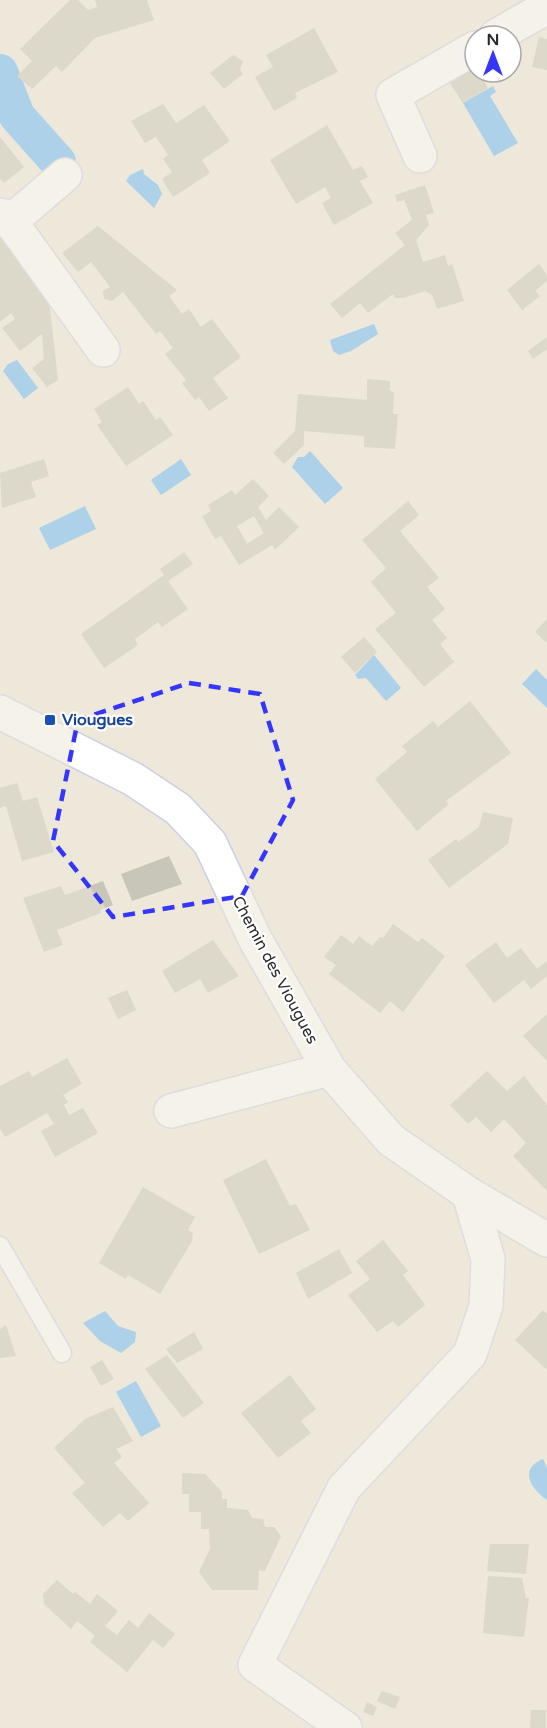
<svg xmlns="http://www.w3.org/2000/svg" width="547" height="1728" font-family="'Varela Round',sans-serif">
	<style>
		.water { fill: #5fb6fc }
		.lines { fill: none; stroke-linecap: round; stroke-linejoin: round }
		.canal { stroke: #5fb6fc; stroke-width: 36 }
		.building { fill: #c8c5b9; fill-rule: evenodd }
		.lane-casing { stroke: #cecee4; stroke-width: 21 }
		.street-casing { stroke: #cecee4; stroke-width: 36 }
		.lane { stroke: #fff; stroke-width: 18 }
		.street { stroke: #fff; stroke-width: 33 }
		.marked { fill: none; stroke: #3435ff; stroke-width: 4.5; stroke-dasharray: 12 8; stroke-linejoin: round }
		.transit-dot { fill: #1a4fb4; stroke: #fff; stroke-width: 2 }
		.labels { text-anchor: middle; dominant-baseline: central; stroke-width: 4.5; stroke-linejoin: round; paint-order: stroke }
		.transit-label { font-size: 16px; font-weight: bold; fill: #164399; stroke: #fff; text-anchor: start }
		.street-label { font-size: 16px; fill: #292929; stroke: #fff }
	</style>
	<rect width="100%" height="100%" fill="#ede8d9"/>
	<path class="water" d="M493,86L496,92L490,96L518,143L494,156L463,103Z
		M143,169L144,174L158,185L162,194L154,208L126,181L130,175Z
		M374,324L378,334L351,351L339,355L333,351L330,340Z
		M17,360L38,388L24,399L3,371L8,364Z
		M310,451L343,488L325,504L292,467L298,457H304Z
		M181,459L191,475L161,495L151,480Z
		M85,506L96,529L50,550L39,528Z
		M374,655L401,688L386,701L366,678L358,679L355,675Z
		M536,669L547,680V708L522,684Z
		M105,1311L118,1326L136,1332L135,1342L121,1353L100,1341L83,1323Z
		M136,1381L161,1426L141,1437L116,1392Z
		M543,1459L547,1468V1500C531,1489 518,1469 543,1459Z"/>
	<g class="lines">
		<path class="canal" d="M0,72L17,116L58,162"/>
	</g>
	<path class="building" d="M70,0H78L88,10L97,7L95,0H147L154,20L95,38L62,72L56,66L32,89L17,76L32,61L20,49Z
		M314,28L338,72L295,93L297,98L274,111L255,77L273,67L266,55Z
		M539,37L547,39V70L532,67Z
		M233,55L243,61L240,70L243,74L224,89L210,73Z
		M475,67V72H478L488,88L463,103L447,79Z
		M163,104L176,123L204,105L230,141L202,160L210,173L173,197L162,179L172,172L163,159L168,155L156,137L145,143L131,121Z
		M327,125L353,170L362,166L368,177L360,181L373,203L334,225L322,203L331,198L325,187L296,204L270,160Z
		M0,137L24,167L4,183L0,179Z
		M425,185L434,213L426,215L429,225L416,240L423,262L445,255L448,266L452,264L464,301L437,309L432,295L425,291L403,298H395L393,294L368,313L360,303L342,318L330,304L405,245L395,233L412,220L404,200L397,202L395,195Z
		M98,226L177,290L169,296L182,314L189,309L201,327L212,319L241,357L213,378L228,398L209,411L199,397L195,400L182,383L186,380L165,354L173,348L160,331L156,334L123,292L112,301L104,299L103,291L110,287L91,262L78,272L62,253Z
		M0,231L48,291L58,380L47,387L32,368L44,359L42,334L20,351L2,328L15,319L11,313L0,322Z
		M539,264L547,275V281L535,291L540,296L522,310L507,290Z
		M547,337V349L533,359L528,351Z
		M367,379L390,381V391L394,392L393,414H398L395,449L364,447V436L304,431V445L284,464L273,453L295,431L298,394L367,400Z
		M128,387L139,404L143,401L156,420L160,417L173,435L126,466L97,425L102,422L94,409Z
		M44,459L49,476L31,482L36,497L2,508L0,473Z
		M253,479L269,496L258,507L266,520L279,507L299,527L275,550L272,545L239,565L221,536L215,539L202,516L211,511L208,505L232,490L235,495ZM254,516L264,533L247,544L237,526Z
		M408,501L419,515L400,531L439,578L427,587L445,609L432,620L447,638L440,644L454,662L424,687L375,629L396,613L371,582L386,568L362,540Z
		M184,552L193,564L168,581L188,609L162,627L158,622L135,639L138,645L104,668L81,634L164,575L160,569Z
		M547,619V643L535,632Z
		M364,637L377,652L355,673L341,657Z
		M470,701L511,753L446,801L449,804L417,831L375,779L407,752L402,746L433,721L438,727Z
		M17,783L23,801L37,797L54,852L22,861L6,806L0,808V788Z
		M483,812L513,818L508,844L449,888L428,860L456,839L458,842L479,827Z
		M169,856L182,884L132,901L121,874Z
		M103,881L113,905L100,910L101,913L57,930L63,945L44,952L23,898L61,886L65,895Z
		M393,924L418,942L422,938L445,956L403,1012L390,1001L380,1013L329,974L336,965L324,957L341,935L353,944L359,936L372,946L380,937L383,938Z
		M213,940L239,976L208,993L200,979L175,993L162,971Z
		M496,942L507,958L521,948L537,969L547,961V976L531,989L524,980L494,1003L465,965Z
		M127,990L136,1010L118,1019L108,998Z
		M547,1014V1061L523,1036Z
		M67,1058L82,1084L63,1095L68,1102L64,1105L69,1115L83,1108L98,1133L55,1157L41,1131L54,1124L47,1113L5,1137L0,1128V1086L29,1071L32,1077Z
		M487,1071L507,1091L524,1076L547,1105V1191L513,1156L526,1143L504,1119L491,1132L476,1117L468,1124L450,1105Z
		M266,1159L290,1206L296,1204L310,1230L259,1254L223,1180Z
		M143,1187L195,1217L188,1230L193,1233L192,1241L160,1294L128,1275L126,1279L99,1263Z
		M383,1240L408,1271L403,1275L425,1305L398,1327L393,1321L377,1332L348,1295L370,1279L356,1261Z
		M339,1249L352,1273L308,1299L296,1273Z
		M543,1310L547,1314V1370L515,1340Z
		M6,1325L16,1356L0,1358V1329Z
		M194,1332L203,1349L177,1363L166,1349Z
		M167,1355L204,1403L183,1418L145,1369Z
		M102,1360L114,1379L101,1386L90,1367Z
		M290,1375L316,1409L301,1421L311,1433L278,1458L241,1413Z
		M113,1407L133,1441L116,1449L122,1457L114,1463L149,1503L128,1521L120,1513L103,1527L72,1493L85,1483L54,1448L85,1419Z
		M182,1473L205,1474L222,1492V1499H227V1508L248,1510L252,1518L263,1519L265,1527H274L281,1536L265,1571L259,1570L258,1590H212L199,1572L210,1549L209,1529H201V1512H189V1494H182Z
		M490,1544H529L526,1574L487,1571Z
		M488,1576L522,1578L526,1598H529L524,1637L483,1633Z
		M57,1580L73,1594L75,1592L90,1604L97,1594L118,1611L105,1626L117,1635L129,1620L138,1628L149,1613L175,1634L163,1648L153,1640L127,1672L90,1642L95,1636L77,1621L71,1629L44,1604L43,1594Z
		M382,1691L400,1697L395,1709L377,1701Z
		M367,1702L377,1707L373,1716L363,1712Z
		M531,1710H546V1728H530Z"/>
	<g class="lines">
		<defs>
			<path id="lane" d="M0,1246L62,1353"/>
			<path id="street" d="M496,36L547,7
				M420,156L393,95L475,48
				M0,215L4,216L16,229L103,350
				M10,222L65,175
				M0,712L133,779L178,809L210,843L255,939L329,1069L391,1140L469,1194L547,1240
				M171,1111L329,1069
				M345,1728L255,1665L344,1488L470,1354L486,1306L488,1259L469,1194"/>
		</defs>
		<use href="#lane" class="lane-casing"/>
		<use href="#street" class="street-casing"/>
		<use href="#lane" class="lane"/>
		<use href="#street" class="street"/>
	</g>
	<path d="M0 0H547V1728H0ZM189,683L260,694L293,800L242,896L113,917L53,841L78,720Z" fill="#ede8d9" fill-opacity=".55" fill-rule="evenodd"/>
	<path class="marked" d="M189,683L260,694L293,800L242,896L113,917L53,841L78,720Z"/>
	<rect class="transit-dot" x="44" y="714" width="12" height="12" rx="3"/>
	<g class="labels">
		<g class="transit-label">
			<text x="62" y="720">Viougues</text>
		</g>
		<g class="street-label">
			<text transform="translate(275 970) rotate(62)">Chemin des Viougues</text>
		</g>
	</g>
	<g transform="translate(493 54)"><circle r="28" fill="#ffffff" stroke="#a9a9a9" stroke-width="1.5"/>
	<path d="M0-4.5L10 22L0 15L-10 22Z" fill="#3435ff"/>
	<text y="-9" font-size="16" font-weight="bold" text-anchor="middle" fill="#292929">N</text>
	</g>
</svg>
